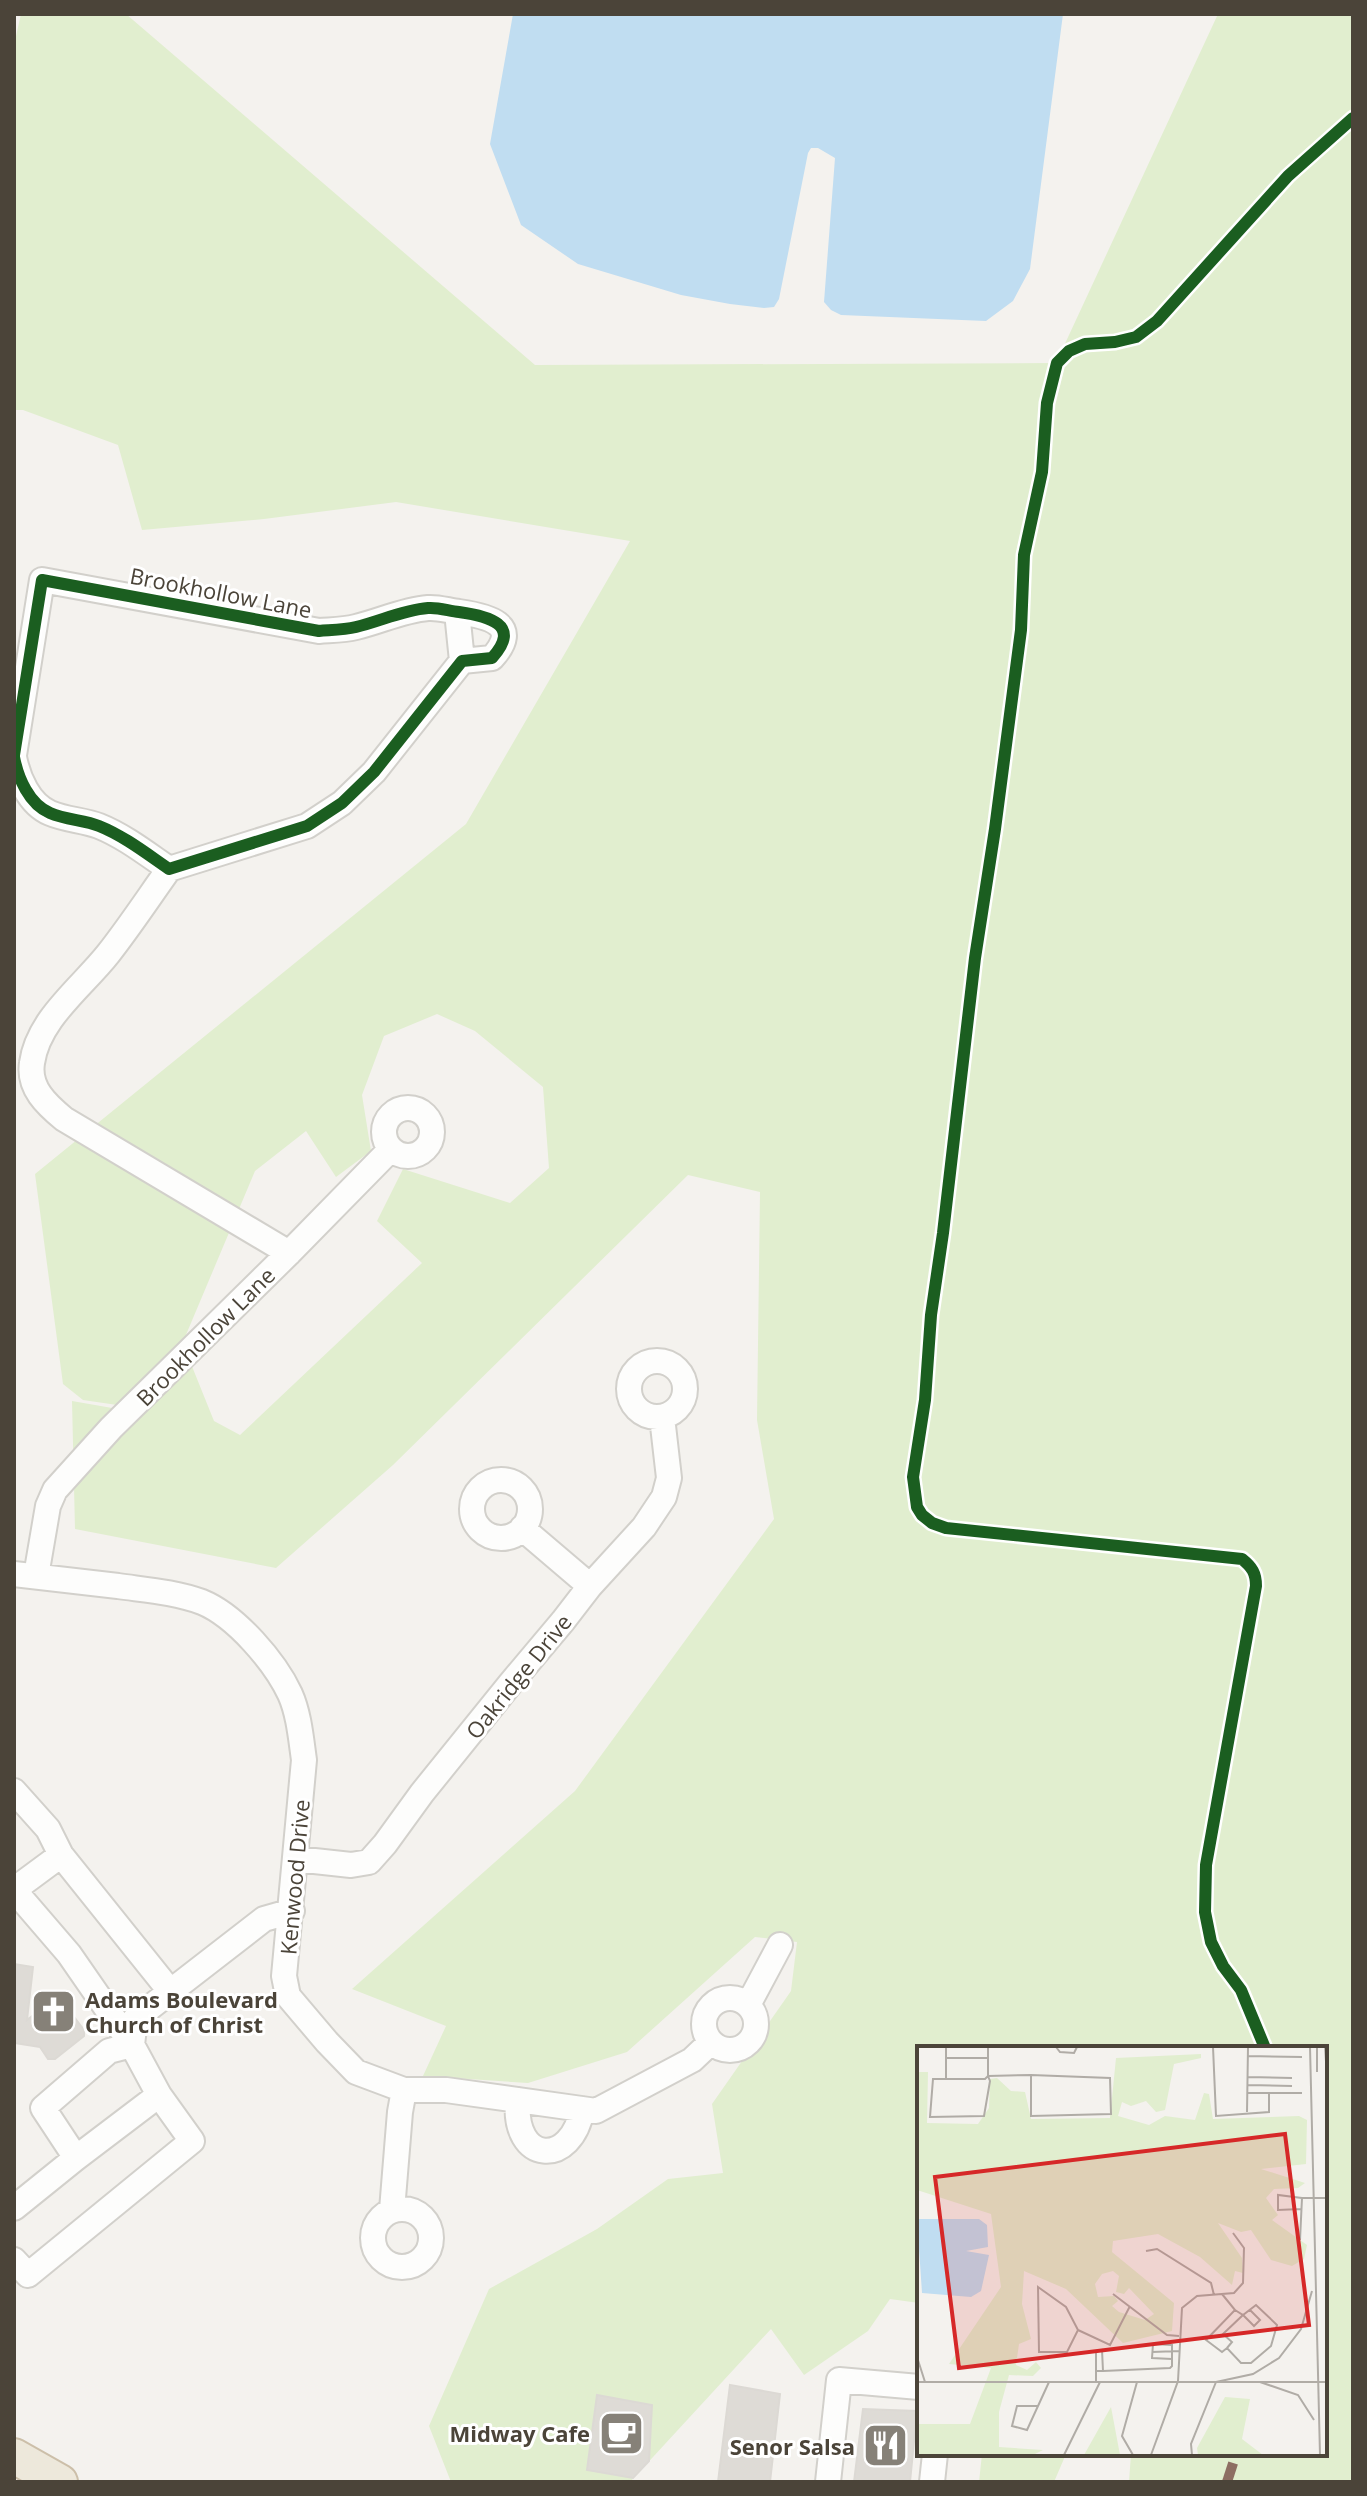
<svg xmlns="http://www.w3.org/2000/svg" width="1367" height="2496" font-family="'Open Sans',sans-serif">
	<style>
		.green { fill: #e1eecf }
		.water { fill: #c0ddf1 }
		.building { fill: #dedbd6; stroke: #dcd9d4; stroke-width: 2 }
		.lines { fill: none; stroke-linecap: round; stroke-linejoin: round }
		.minor-casing { stroke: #d2d0cb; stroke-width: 28 }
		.highway-casing { stroke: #ccbfa9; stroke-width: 38 }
		.minor { stroke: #fdfdfc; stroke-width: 24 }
		.highway { stroke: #ede8db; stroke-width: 34 }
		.quiet { stroke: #8d6e63; stroke-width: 10; stroke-dasharray: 20 10; stroke-linecap: butt }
		.cycleway-casing { stroke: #fff; stroke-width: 17 }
		.cycleway { stroke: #1b5e20; stroke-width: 12 }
		.labels { text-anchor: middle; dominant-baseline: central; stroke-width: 6; stroke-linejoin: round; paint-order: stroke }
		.street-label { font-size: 22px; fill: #4b4439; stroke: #fff }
		.poi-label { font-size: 22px; font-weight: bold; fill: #4b4439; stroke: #fff; text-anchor: end }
		.inset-road { fill: none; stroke: #b0aca6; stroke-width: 2 }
		.view { fill: #d62828; fill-opacity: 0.15; stroke: #d62828; stroke-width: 4 }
		.inset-edge { fill: none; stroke: #4b4439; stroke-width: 4 }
	</style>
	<rect width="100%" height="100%" fill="#f4f2ee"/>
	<path class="green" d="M21,14H126L535,365L1056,363L1218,14H1353V2482H1129L1131,2454H1325V2048H919V2303L890,2299L868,2331L804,2375L771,2329L630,2482H451L429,2426L489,2289L597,2229L668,2179L723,2173L712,2104L791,1991L797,1942L755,1937L627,2052L528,2083L423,2076L446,2026L352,1989L575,1791L774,1519L757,1420L760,1192L688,1175L393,1465L276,1568L75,1529L72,1401L141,1413L187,1354L214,1421L240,1435L422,1263L377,1221L403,1169L510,1203L549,1168L543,1087L475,1031L437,1014L384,1036L362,1095L371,1151L336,1177L306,1131L255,1171L172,1368L124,1406L83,1400L63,1384L35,1174L466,824L630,541L396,502L264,519L142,530L118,445L23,410H14V45Z
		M982,2454H1066L1054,2482H979Z"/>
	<path class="water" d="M513,14H1063L1030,269L1013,301L986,321L841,315L831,310L824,302L835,158L818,148H811L808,153L779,299L774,307L764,308L730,304L681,295L578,264L521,225L490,144Z"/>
	<path class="building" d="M14,1964L33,1967L27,2020L54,1999L62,2001L84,2030V2036L55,2059H48L40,2047L14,2043Z
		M730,2385L780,2394L770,2482H718Z
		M597,2395L652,2405L649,2461L633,2478L587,2470Z
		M863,2409L917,2411L910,2482H854Z"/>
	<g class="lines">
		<defs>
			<path id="minor" d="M457,612L462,661
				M14,755L42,580L319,631C331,630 344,630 356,627C381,621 403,610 428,608C438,607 449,611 459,612C487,616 523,624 492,658L462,661L374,772L342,803L307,826L169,869C147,854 124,836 99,826C84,820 66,820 50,813C29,804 18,778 14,757
				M169,869C149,897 130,926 108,954C82,987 38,1019 32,1063C28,1088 47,1105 64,1119L289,1253
				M384 1132a24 24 0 1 1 48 0a24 24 0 1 1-48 0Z
				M629 1389a28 28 0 1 1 56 0a28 28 0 1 1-56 0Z
				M472 1509a29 29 0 1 1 58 0a29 29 0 1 1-58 0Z
				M522,1528L590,1586
				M14,1574C49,1578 83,1582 118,1586C146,1590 175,1592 202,1602C236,1616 275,1662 290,1694C299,1714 301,1739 304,1760L284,1976L288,1996L327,2042L356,2072L404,2090H446L596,2111L692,2060L711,2042
				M36,1576L48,1506L55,1490L111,1428L289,1253L391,1149
				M14,1791L48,1829L61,1855L170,1991
				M296,1859L351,1865L369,1862L385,1844L422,1793L510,1684L563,1621L590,1586L644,1527L664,1497L669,1478L662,1417
				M15,1889L61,1855
				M14,1890L69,1954L132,2045L109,2051L43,2108L76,2158L159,2095
				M704 2024a26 26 0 1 1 52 0a26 26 0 1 1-52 0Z
				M748,2005L780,1945
				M518,2100C512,2164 572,2168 582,2109
				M14,2208L76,2158
				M373 2238a29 29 0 1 1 58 0a29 29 0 1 1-58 0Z
				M392,2210L400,2112L404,2090
				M14,2260L28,2275L192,2141L159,2095L132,2045L135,2019L264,1919L292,1911
				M828,2482L839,2380L919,2387
				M932,2482L935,2454"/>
			<path id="highway" d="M14,2456L60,2482"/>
		</defs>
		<use href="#minor" class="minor-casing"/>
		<use href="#highway" class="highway-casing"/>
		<use href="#minor" class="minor"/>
		<use href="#highway" class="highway"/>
		<path class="quiet" d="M1227,2482L1236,2454"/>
		<defs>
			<path id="cycleway" d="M14,755L42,580L319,631C331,630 344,630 356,627C381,621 403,610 428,608C438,607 449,611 459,612C487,616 523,624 492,658L462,661L374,772L342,803L307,826L169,869C147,854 124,836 99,826C84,820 66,820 50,813C29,804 18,778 14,757
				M1265,2048L1241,1990L1223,1966L1211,1942L1205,1912L1206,1865L1256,1586C1256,1573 1252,1567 1242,1559L946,1528L932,1523L922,1515L917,1507L913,1477L925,1400L931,1315L943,1233L975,958L995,829L1021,630L1024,555L1042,472L1047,403L1057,363L1069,351L1085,344L1115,342L1136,337L1157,321L1288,176L1353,118"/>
		</defs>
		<use href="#cycleway" class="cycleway-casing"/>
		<use href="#cycleway" class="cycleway"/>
	</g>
	<defs>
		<symbol id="church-square" viewBox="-11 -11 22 22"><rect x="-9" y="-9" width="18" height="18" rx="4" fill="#868178" stroke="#fff"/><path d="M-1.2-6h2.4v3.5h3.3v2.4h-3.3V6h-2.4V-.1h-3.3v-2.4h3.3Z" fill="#fff"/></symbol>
		<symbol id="cafe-square" viewBox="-11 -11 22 22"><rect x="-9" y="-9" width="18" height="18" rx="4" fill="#868178" stroke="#fff"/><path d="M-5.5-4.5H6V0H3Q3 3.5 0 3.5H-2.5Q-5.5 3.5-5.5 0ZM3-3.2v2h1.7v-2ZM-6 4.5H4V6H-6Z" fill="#fff"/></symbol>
		<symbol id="restaurant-square" viewBox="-11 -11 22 22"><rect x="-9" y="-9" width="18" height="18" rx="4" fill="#868178" stroke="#fff"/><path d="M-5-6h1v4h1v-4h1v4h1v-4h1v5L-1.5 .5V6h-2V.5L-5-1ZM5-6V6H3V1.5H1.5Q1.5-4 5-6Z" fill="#fff"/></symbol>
	</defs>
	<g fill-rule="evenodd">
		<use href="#church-square" x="28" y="1986" width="51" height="51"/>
		<use href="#cafe-square" x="596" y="2408" width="51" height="51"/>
		<use href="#restaurant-square" x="860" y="2420" width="51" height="51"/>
	</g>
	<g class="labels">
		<g class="street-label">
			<text transform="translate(221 592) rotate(11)">Brookhollow Lane</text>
			<text transform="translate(205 1336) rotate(-45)">Brookhollow Lane</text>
			<text transform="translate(518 1676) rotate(-51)">Oakridge Drive</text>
			<text transform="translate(294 1877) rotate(-85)">Kenwood Drive</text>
		</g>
		<g class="poi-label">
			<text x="85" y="1999" text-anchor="start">Adams Boulevard<tspan x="85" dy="25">Church of Christ</tspan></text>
			<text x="590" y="2433">Midway Cafe</text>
			<text x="855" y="2446">Senor Salsa</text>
		</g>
	</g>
	<g transform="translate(917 2046)">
		<rect width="410" height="410" fill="#f4f2ee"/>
		<path d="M284,8V12L257,18L248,64L239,66L229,55L214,60L205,56L201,70L232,79L248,70L278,74L287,47L292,48L296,73L382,70L390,74L389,118L344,123L388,137L381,142L357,143L349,152L361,169L355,174L390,199L387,213L375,220L354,214L334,184L324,186L301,177L325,212L326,227L318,225L315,239L283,211L241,188L196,195L195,206L257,257L255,285L206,297L149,243L107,225L105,258L114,293L102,298L99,319L110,324L119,316L124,322L116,330L92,329L82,366V401L126,404L116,409H0V378H53L74,322L32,318L84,241L74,168L0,144V26H11L10,77L61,78L72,62L73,33L80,32L94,45L108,46L114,73L193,72L199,12ZM196,225L202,230L199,246L207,248L212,242L237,268L228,274L202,266L195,260L201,255L197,250L181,251L178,238L185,228ZM308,351L333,353L325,393L346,409H281L280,402ZM194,361L203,409H167Z" fill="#e1eecf" fill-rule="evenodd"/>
		<path d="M0,173H62L70,179L71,201L49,205L72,209L64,245L54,251L5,247Z" fill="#c0ddf1"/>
		<path class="inset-road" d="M29,1V33M71,1V30L73,35L67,70L13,71L16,33H68L71,30L114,29L193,32L194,68L114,70V29M139,1L143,6L157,7L160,1M296,1L299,70L352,66V47M393,1L403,409M408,1L410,30M331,10L385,11M29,12H71M400,26V1M331,31L375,32M331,39L375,40M330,47H385M330,66L331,1M384,163L361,164V149L385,152M383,194L385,152H410M229,205L240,203L294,237L297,249M121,241L149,261L161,284L150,306H122ZM196,248L250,289L262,290M305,248L318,264L289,294L305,306L310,302L324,317H334L354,300L360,279L339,259L326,269L318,264M161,284L193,299L213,260M310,302L315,296L306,288L326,269L337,280L343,274L333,264M235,306L262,305M0,311L8,336M186,325L253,322L255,320V299L236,298L235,312L255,313M0,336H410M179,336V305L185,304L186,325H180M299,336L336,328L362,312L384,283L395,245M343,336L381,349L397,374M100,360H121L110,384L95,380ZM121,360L132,336M147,409L183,336M216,409L205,390L220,336M234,409L261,335L265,262L280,250L317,247L326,237L327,202L316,187M275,409L274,398L299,336"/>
		<path class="view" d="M368,88L392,279L42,322L18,131Z"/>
		<rect width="410" height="410" class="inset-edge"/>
	</g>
	<rect width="1367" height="2496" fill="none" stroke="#4b4439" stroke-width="32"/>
</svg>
